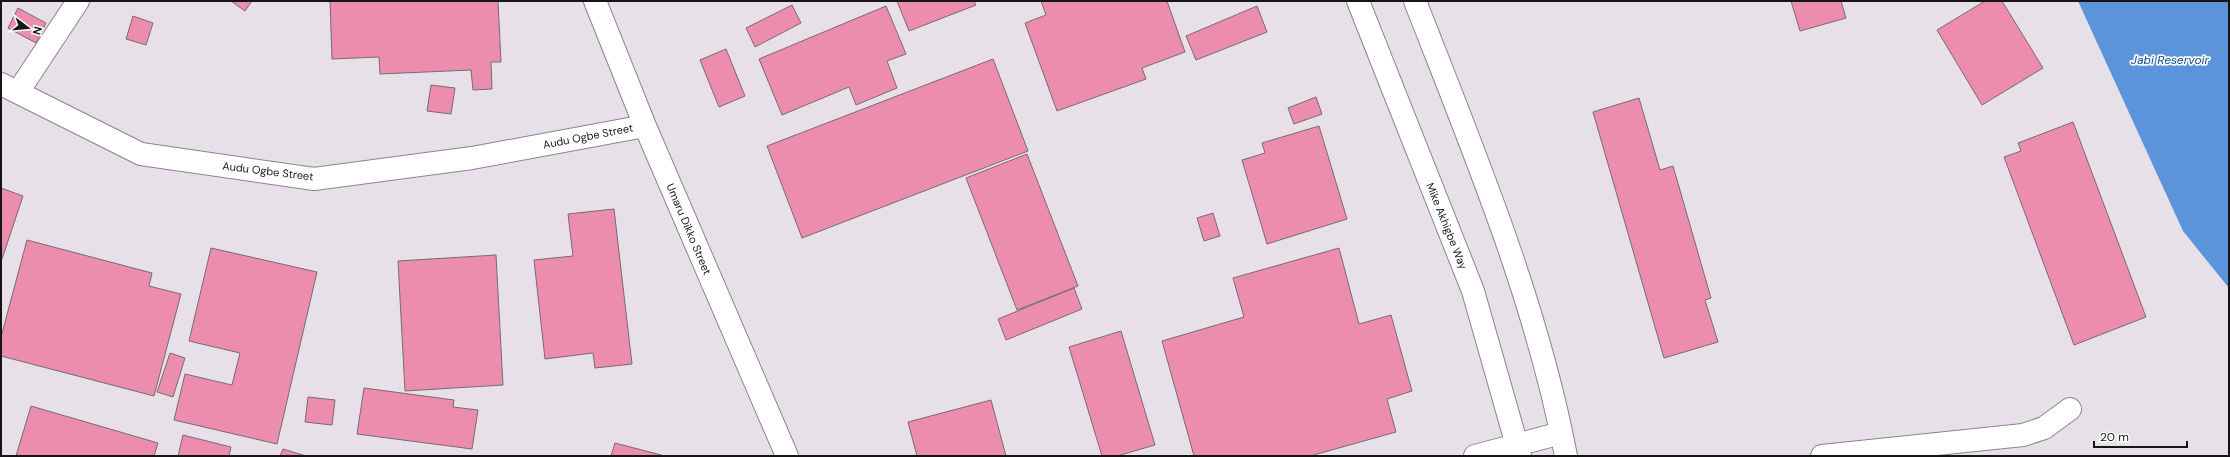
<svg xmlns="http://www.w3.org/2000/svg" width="2230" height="457" font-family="'DM Sans',sans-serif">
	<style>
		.water { fill: #5b94db }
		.building { fill: #ec8dae; stroke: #776b6e }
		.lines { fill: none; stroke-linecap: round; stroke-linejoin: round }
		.minor-casing { stroke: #8c848d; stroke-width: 24 }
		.minor { stroke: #fff; stroke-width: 22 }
		.labels { text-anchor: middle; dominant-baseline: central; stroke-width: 3.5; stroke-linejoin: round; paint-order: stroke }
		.street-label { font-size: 11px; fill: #171418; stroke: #fff }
		.water-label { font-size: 12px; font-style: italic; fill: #104b8b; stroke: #fff }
	</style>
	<rect width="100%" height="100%" fill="#e8e0e9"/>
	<path class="water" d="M2078,1H2229V288L2183,231Z"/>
	<path class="building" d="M231,1H252L245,11Z
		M330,1H498L501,62H491L492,89L473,90L471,70L380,74L379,57L332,59Z
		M897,1H974L976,5L909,31Z
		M1041,1H1167L1185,52L1142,68L1146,79L1057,111L1025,23L1046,15Z
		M1791,1H1841L1846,18L1800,31Z
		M1985,1H2002L2043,68L1982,105L1937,30Z
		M792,5L801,23L755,47L746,28Z
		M886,6L906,54L887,61L897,88L856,105L849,87L782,115L759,59Z
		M1257,6L1267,32L1196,60L1186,36Z
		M18,8L46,23L36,43L8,28Z
		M133,16L153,23L146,45L126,39Z
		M726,49L745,96L719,107L700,60Z
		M993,59L1028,151L802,238L767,146Z
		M431,85L455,88L451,114L427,111Z
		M1316,97L1322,114L1294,124L1288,108Z
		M1639,98L1660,170L1673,166L1711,298L1705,300L1718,342L1664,358L1593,112Z
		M2073,122L2146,317L2074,345L2004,157L2021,151L2018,143Z
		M1319,126L1347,219L1267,244L1242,160L1265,153L1262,143Z
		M1027,154L1078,286L1017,310L966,178Z
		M1,188L23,196L1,262Z
		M614,209L632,364L595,368L593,353L545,359L534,260L573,256L568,214Z
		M1213,213L1220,236L1204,241L1197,218Z
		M27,240L152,273L149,286L181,294L154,396L1,356V337Z
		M211,248L317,272L277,444L174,420L185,374L232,385L240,353L189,341Z
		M1339,248L1359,324L1391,315L1412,391L1387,399L1396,432L1310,456H1194L1162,341L1244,317L1233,278Z
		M496,255L503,385L405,391L398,261Z
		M1074,288L1082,309L1006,340L998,319Z
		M1121,331L1155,445L1117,456H1102L1069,347Z
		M170,353L185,358L173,397L157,392Z
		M364,388L454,400L453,407L478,410L472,449L357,434Z
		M308,397L335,400L332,425L305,422Z
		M991,400L1006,456H917L908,422Z
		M31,406L158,443L154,456H16Z
		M183,435L231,447L229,456H178Z
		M615,443L665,456H611Z
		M283,449L306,456H280Z"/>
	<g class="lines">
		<defs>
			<path id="minor" d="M595,1L645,126L787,456
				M1358,1L1473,291L1520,456
				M1415,1C1473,150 1536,299 1566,456
				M1,84L141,154L314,179L472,158L645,126
				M18,92L78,1
				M1475,456L1561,433
				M1822,456L2023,435L2044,428L2070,409"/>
		</defs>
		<use href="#minor" class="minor-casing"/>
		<use href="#minor" class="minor"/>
	</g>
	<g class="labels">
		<g class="street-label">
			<text transform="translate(588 136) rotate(-11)">Audu Ogbe Street</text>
			<text transform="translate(268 171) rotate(7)">Audu Ogbe Street</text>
			<text transform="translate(1447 226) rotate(68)">Mike Akhigbe Way</text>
			<text transform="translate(689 229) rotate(67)">Umaru Dikko Street</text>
		</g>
		<g class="water-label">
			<text x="2170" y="60">Jabi Reservoir</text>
		</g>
	</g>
	<rect width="2230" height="457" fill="none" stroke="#171418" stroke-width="4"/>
	<g transform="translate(28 28) rotate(106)" stroke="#ffffff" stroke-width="3" paint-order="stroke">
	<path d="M0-3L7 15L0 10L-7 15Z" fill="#171418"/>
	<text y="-6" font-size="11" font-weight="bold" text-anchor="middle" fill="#171418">N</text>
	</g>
	<path d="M2094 441v6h93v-6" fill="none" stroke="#171418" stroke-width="2"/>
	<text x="2100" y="441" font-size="12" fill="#171418" stroke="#ffffff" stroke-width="3" paint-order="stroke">20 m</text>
</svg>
